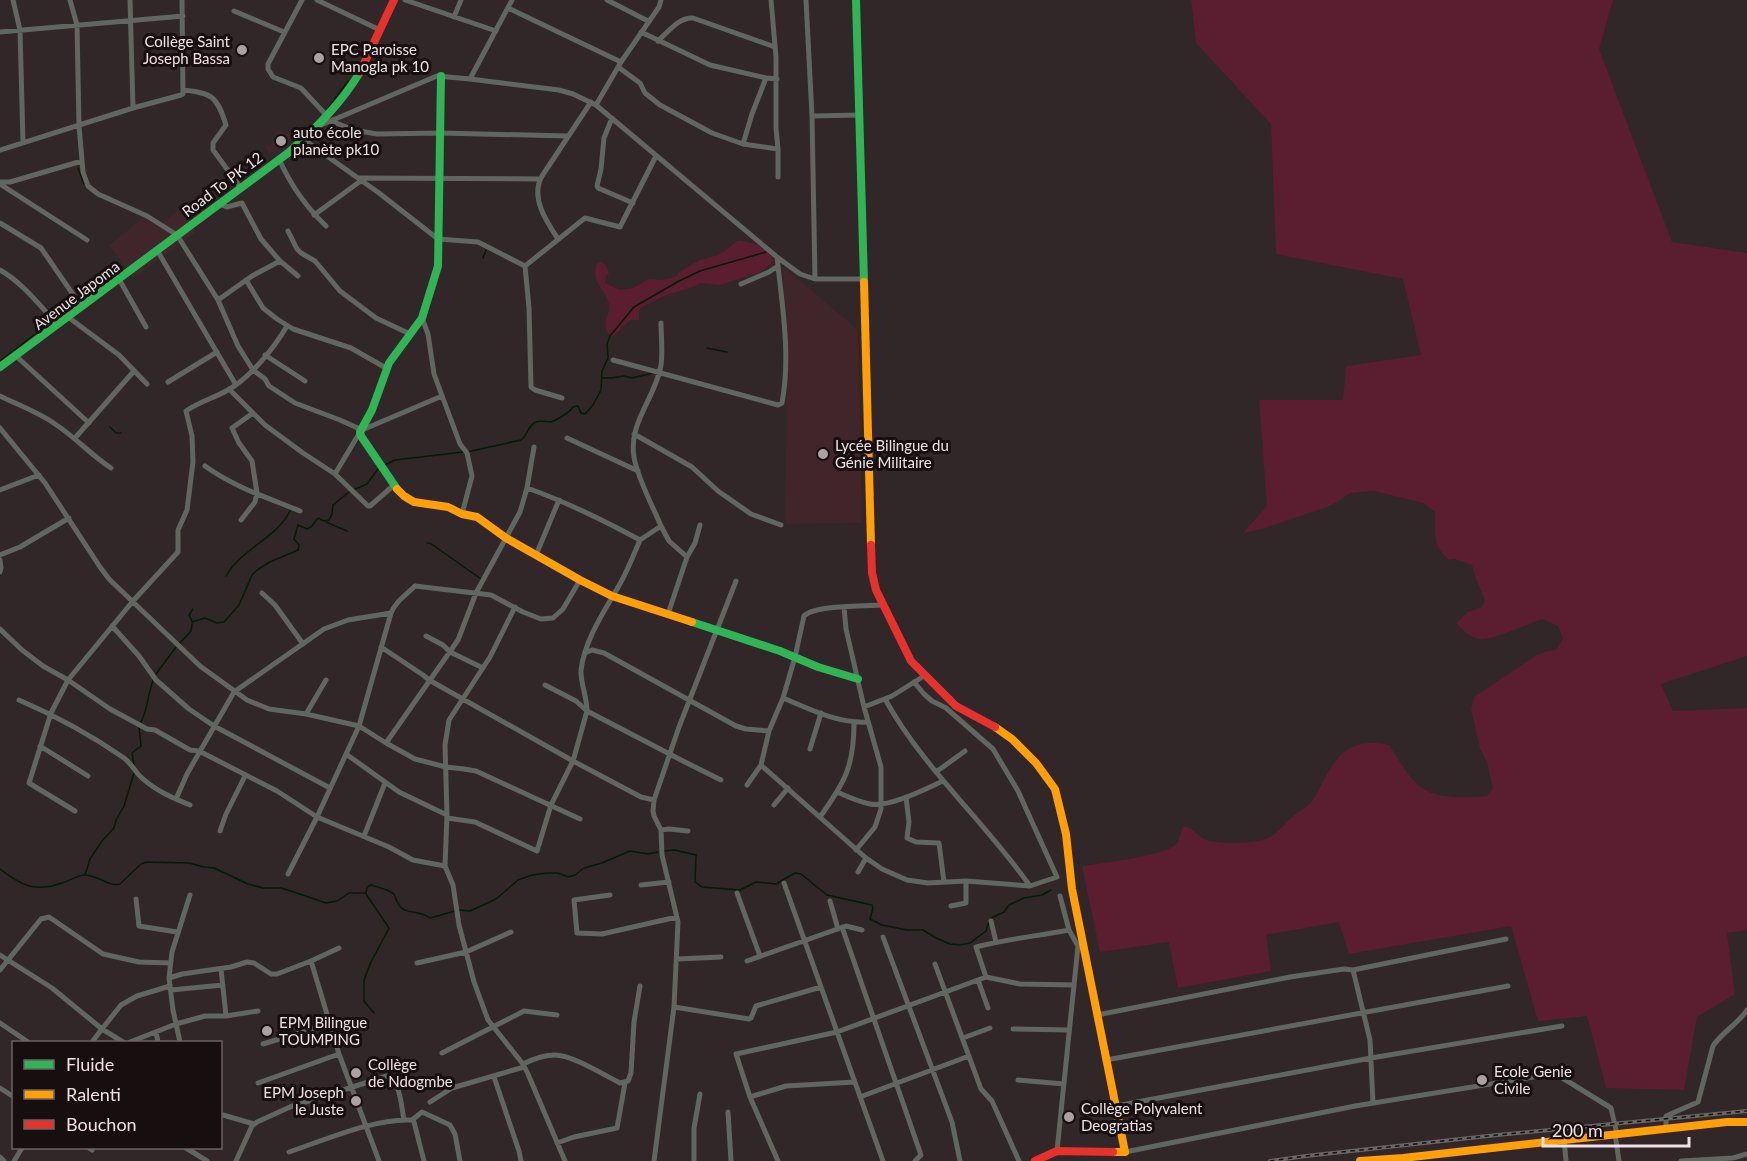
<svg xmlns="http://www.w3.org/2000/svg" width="1747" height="1161" font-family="Lato,sans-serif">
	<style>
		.built { fill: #40262b }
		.green { fill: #5b1d30 }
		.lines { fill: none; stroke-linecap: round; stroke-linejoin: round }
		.stream { stroke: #041c05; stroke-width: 1.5 }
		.street { stroke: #616760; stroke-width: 5 }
		.fast { stroke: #30b455; stroke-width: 8 }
		.slow { stroke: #ff9f0a; stroke-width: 8 }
		.jam { stroke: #e5322d; stroke-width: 8 }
		.rail-casing { stroke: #696764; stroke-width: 4 }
		.rail { stroke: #170e0f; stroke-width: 1.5; stroke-dasharray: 4.5; stroke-linecap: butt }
		.poi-dot { fill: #ada0a2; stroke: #170e0f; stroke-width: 2 }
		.labels { text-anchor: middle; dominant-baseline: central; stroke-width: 6; stroke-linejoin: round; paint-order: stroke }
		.poi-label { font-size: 15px; fill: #f0e1e4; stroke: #170e0f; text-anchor: start }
		.street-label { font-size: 15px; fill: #f0e1e4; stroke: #170e0f }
	</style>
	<rect width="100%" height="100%" fill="#312628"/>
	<path class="built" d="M280,129L285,135L292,131L296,134L288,140V142L269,154L265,146L268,144L271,148L270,144L277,136L275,132Z
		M187,205L191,210L185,216L197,231L134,278L109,245L144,217L158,226L180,209L182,211Z
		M783,266L792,274L858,330L862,523L785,524L787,382Z"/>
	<path class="green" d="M1191,0H1613L1599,49L1672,242L1747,253V656L1661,684L1673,711L1747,708V930L1727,933L1735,994L1697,1017L1684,1090L1606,1088L1587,1016L1538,1021L1511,926L1349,954L1339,922L1266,935L1271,971L1178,988L1169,942L1100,952L1082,866C1100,863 1166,856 1176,844C1180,839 1181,832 1183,826C1193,827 1197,836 1206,840C1220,844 1248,844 1262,840C1274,837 1282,827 1291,818C1298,811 1309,807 1315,797C1318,792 1320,786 1323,781C1340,750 1353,738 1389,745C1397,757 1404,770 1414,781C1429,800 1465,798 1487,796L1493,788L1487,762L1480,749L1477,735L1471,709L1474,697L1538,654L1557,649L1563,638L1558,626L1542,619C1528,624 1492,641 1479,639C1469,637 1462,630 1456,623L1468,612L1482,607L1485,600L1476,579L1472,565L1455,559L1449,560C1431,543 1436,535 1435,512L1423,503L1374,491L1350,493L1338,502L1327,507L1262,529L1243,533L1267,506L1259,400H1343L1346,366L1421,355L1403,279L1276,254L1271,124L1196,43Z
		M738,240C752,243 767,245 773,260L771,264L760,272L720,285L701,283L693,287L666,295L641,307L639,311V320H630L614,336H610C599,320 611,319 609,304C605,287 590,284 597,263L601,262L606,265L609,273L606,276L605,283L620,290L633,288L649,279L662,280L675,277L681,271L700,260L718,255L725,251Z"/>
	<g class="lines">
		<path class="stream" d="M329,107L348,81
			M78,168L84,184
			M483,258L486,250
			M80,300L96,288L101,281
			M56,319L76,303
			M707,348L727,352
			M0,361L51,322
			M603,378H611L624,376L632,378L653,373
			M110,427L116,433H121
			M467,452L521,440C528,435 527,426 536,422C541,420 545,422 550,422C556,421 570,412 573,407L578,406L581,413L585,414L593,405L601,390L602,371L608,358L607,344L610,336L634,307L679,281L700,271L766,252
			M385,465L395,460L463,452
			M353,490L367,484L378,469
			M326,522L347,531
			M427,543H430L481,579
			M226,576C242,548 276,539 290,511
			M192,621L189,615L193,609
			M192,622L205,618L217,623L224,622L239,605L252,575L257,570L270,562L298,550L299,545L294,539L298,525L307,529L311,527L318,518L324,521L329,520L332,514L333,505L349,492
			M179,644L191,631L192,624
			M156,674L176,647
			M141,722C149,707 147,694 154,678
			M134,765L132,753L141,746L139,727
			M663,851L675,850L696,855L695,882L702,887L740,890L756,882L776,884L795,873L801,874L827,895L872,905L873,908L870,919L882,925L907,930H923L936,938L950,944L960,945L970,943L986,931L989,922
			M0,869C21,885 35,893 62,883C68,881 77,876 84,875C97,874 107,887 120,884L141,864L146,862L189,863L204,867L214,868L248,884L263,888H281L291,891L326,903L337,901L349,893H365
			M85,875L90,859L102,841L114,828L116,820L124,806L134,773
			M366,893L367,887L371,885L387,890L394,894C402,920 413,906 430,918L455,911
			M366,894L389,928L370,964L364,980V1001L374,1013
			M459,910L470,911L496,899L518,880L532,875L547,873H558L568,877L575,875L584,868L602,863L630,851L648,854L658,852
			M991,918L1004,912L1009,905L1024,898L1042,895L1051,890"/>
		<path class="street" d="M13,0L20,30L23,143
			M70,0L77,25L79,126L83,172L88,186L98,194L147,216L177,235L218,300L238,346L253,370L265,379L269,386L295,403L340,420L362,430L442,396
			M130,0L133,108
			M302,0L268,64V69L273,77L301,88L327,116
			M317,0L380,30
			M405,0L496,31
			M607,0L648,21
			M806,0L812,116L815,279
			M508,8L621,62
			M234,11L284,32
			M454,17L461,0
			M0,32L183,16
			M641,32L710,65L766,78L777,79
			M658,41C668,32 679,17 693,18L775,47
			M618,67L640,83L645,93L660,105L712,133L743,144L778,149L776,128V57L771,0
			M470,79L512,0
			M183,90C212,93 217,96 226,125L213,143V150L241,188
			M596,105L621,62L659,7L661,0
			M812,116L860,115
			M612,118L604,138L601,169L597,186L598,188L633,203
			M331,121L354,130L377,134L441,133L568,136
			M321,125L437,76L470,79L559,90L573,94L596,105L777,257L800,274L815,279H865
			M303,139L379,193L438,239L478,242L525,266L529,308L531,387L535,390L562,398
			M743,144L752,114L766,78
			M778,149V177
			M0,150L133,108L181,95L183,94L182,0
			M279,159C291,186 305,206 326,226
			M359,178L540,179
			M0,182H10L82,161
			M0,184L87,240
			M219,204L227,207L242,203L261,239L280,261L298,276
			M314,215L362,180
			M0,223L41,248L81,306
			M288,231L297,249L301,253L315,261L340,291L376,318L410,334
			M558,239C546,221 530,197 542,176L591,102
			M157,250L236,385
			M525,266L585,218L620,227L656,156
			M0,270C23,283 40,306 58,325
			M119,279L146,327
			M246,280L263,308L277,319L293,329L351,348L386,368
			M741,284L769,272L778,266
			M218,300L252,276L280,261
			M68,317L119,355L147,384
			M422,318L428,334L434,374L460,444L467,453L472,476L462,514
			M265,355L305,381
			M16,356L89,423
			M613,360L778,405L782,403C791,355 782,305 777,257
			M168,382L217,352
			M229,389L265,425L303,453L335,474L368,506H370L394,485
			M0,396C18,405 38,412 55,424C75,437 91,455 111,468
			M0,428L45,483L100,567L109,579L200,666L247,700L269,709L306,714L359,726L386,743L415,759L446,767L464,769L476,771L580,819
			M634,434L692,467L718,491L751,514L781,525
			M75,438L134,371
			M567,438L638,471
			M205,466C234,487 268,498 300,511
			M335,474L360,432
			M527,488C567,502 603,520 640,540L661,526L669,541L687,557L668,614
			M0,490L39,475
			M241,520L255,502L257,493L252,461L239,443L232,428L253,413
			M661,526C653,507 637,477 634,457C628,423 656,397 661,365C663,352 661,336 661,323
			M0,555L20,547L69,518
			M536,555L559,500
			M687,557L695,543L700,525
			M0,560L1,568L0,572
			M262,593L275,605L303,644
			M882,605C865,606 815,605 804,616L795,657L783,698L769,731L761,765L866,858L882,869L907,880L928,883L966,881L1030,886C985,822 923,768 885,699
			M844,607L846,629L864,707L881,767V809L875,827L856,850
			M112,626L139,656L156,680L189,709L214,726L330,788
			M0,629L22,650L43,666L68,680L110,709L147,729L155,730L190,750L199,751L277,791L317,817L389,847L413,860L445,866
			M426,636L443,645L450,652L483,668
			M381,647L423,675L429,680L573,761L641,797L654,800
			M585,653L592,650L604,653L736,726L746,729L769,731
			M914,682L924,694L932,701L946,708L993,749L1018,791L1057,877L1030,886
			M545,685L576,701L587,711
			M783,698C810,709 838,724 868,722
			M19,700C56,716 91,735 124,758C132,764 135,772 142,778C156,791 173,798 190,805
			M864,707L892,696L924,676
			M587,711C587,697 580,681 581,670C585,638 606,609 621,582C628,569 634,554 640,540
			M306,714L326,680
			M386,743L458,640L476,593L520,512L527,488L534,447
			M40,746L88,776
			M810,749L821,713
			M346,754L399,792L447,815L445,866L453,885L459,925L474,982L488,1020L523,1064L528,1074L565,1161
			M936,772L965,751
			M747,785L761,765
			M837,792C848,797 859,802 870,804C889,808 925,789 943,781
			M906,797L909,822L907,838L916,842L939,843L944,882
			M176,799L187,774L234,692L324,629L348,620L391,613
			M774,805L788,788
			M75,811L29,783L51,713L68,680L133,601L178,552V530L187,510L193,462L192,436L186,411C199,402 214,398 228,390C251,377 274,348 287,326
			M447,815L445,745L449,720L490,657L515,607
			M820,817C845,782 854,766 854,723
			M447,818L475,822L537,851L551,805L573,761L587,711L683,761L721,780
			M661,830L669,829L688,831
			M220,831L226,814L245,776
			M364,836L385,783
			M858,872L866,858
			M288,874L317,817L359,726L391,613C396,601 406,595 415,586L491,595L523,612L541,619L553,618L563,609L580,580
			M784,883L883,1161
			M641,885L669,882
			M737,893L760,956
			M610,895L574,900L577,933L602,934L677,917
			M1060,896L1069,930
			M136,899L139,926L177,932
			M830,901L838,929
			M951,906L966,903V881
			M991,921L996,942
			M842,927L921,1155L915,1161
			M883,937L952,1122L960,1161
			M0,955L52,988L102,1029L121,1005L137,996L170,986
			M677,959L721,957
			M311,961L339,1054L379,1161
			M747,961L846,926L862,930
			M417,963L466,952L511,932
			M935,964L981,1089L992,1101L1019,1161
			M221,969L226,1016
			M0,970L41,919L49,917L103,954L139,962L170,963
			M1353,970L1506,939
			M986,977L976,947C1006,939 1038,936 1069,930L1078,946L1057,1151
			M169,978L172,952L190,895
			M978,980L988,1008
			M171,990L223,985
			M674,1007L749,1019L751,1018L756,1006L821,987
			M1097,1015L1290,977L1344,969L1353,970L1370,1040L1373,1103
			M0,1023L28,1042
			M1013,1029L1069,1030
			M156,1032L158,1042
			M963,1038L990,1028
			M92,1042L102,1029L123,1042
			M130,1042L176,1024L205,1016H226L258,1011
			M180,1042L173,1010L169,978L182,974L231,967L247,962L254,963L271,974H277L311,961L339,948
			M263,1044L331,1023
			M442,1053L524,1011L557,1015
			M1106,1060L1508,986
			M523,1064C533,1059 543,1055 555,1055C572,1055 604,1075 620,1083L628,1081L631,1073L634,1022L640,986
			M494,1077L519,1151L521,1161
			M1018,1080L1064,1084
			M258,1083L339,1054
			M0,1088L14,1097
			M750,1097L786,1086L855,1082
			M860,1097L969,1056
			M430,1102L452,1088L524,1067
			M1116,1106L1371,1058L1562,1026
			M728,1112L731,1161
			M223,1115L254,1124
			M412,1120L422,1112L450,1125L455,1134L460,1161
			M1666,1129V1116L1698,1102L1713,1046C1722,1032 1738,1024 1747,1010
			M1615,1134L1619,1161
			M1564,1139L1566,1161
			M557,1143L574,1137L617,1128L625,1083
			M89,1148L92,1150
			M186,1148L207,1161
			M289,1152C325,1140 374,1118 412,1120L414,1122L424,1161
			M1125,1152L1355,1106L1552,1074H1556L1611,1108L1617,1134
			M0,1157L4,1161
			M14,1161L22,1148
			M236,1161L252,1126L257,1122L290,1107L387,1076C401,1083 401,1105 404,1120
			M654,1161L674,1007L678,922L662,855L661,830L654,816L653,811L654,800L679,727L736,581
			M694,1161V1128L700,1094
			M778,1161L750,1097L736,1054L837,1032L986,977L1020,984L1074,985
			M1681,1161L1733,1158L1747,1154"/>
		<path class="fast" d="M856,0L864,282
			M0,367L288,153C315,129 341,104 360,72
			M397,489L361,436L360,432L372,410L389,363L422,318L438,266L441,76
			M692,622L780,651L818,667L858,679"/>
		<path class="slow" d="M864,282L871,545
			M397,489L404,496L414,502L448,507L462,514L477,517L506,538L580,580L612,596L692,622
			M995,727L1012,739L1036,763L1055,789L1066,834L1072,889L1125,1152H1113
			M1360,1161L1403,1158L1727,1122H1747"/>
		<path class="jam" d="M360,72L394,0
			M871,545L872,573L876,590L911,661L956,706L995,727
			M1035,1161L1057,1151L1113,1152"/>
		<defs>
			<path id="rail" d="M1270,1161L1306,1156L1497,1135L1747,1111"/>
		</defs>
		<use href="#rail" class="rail-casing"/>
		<use href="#rail" class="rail"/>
	</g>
	<g class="poi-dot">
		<circle cx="242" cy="50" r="6"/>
		<circle cx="319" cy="58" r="6"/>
		<circle cx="281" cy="141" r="6"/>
		<circle cx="823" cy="454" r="6"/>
		<circle cx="267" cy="1031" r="6"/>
		<circle cx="356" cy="1073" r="6"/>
		<circle cx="1482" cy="1080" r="6"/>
		<circle cx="356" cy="1101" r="6"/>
		<circle cx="1069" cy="1117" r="6"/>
	</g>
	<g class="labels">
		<g class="poi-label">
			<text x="230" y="41" text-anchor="end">Collège Saint<tspan x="230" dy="17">Joseph Bassa</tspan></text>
			<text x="331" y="49">EPC Paroisse<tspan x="331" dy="17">Manogla pk 10</tspan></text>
			<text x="293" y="132">auto école<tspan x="293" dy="17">planète pk10</tspan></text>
			<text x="835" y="445">Lycée Bilingue du<tspan x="835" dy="17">Génie Militaire</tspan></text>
			<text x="279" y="1022">EPM Bilingue<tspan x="279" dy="17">TOUMPING</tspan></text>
			<text x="368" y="1064">Collège<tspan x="368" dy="17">de Ndogmbe</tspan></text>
			<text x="1494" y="1071">Ecole Genie<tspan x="1494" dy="17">Civile</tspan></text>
			<text x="344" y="1092" text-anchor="end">EPM Joseph<tspan x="344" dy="17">le Juste</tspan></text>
			<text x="1081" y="1108">Collège Polyvalent<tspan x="1081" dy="17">Deogratias</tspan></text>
		</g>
		<g class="street-label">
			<text transform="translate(222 184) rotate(-37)">Road To PK 12</text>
			<text transform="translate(76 295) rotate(-37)">Avenue Japoma</text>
		</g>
	</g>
	<rect x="12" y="1041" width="210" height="108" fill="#170e0f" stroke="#6e6264" stroke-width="1.5"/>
	<rect x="24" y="1060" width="30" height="9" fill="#30b455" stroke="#6e6264" stroke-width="1.5"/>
	<text x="66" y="1071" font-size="18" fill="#f0e1e4">Fluide</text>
	<rect x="24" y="1090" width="30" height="9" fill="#ff9f0a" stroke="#6e6264" stroke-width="1.5"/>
	<text x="66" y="1101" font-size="18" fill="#f0e1e4">Ralenti</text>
	<rect x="24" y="1120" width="30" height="9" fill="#e5322d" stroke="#6e6264" stroke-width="1.5"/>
	<text x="66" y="1131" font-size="18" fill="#f0e1e4">Bouchon</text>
	<path d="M1543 1137v9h146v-9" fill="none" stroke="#f0e1e4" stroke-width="3"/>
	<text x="1552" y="1137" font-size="18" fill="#f0e1e4" stroke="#170e0f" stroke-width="4.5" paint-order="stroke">200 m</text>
</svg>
